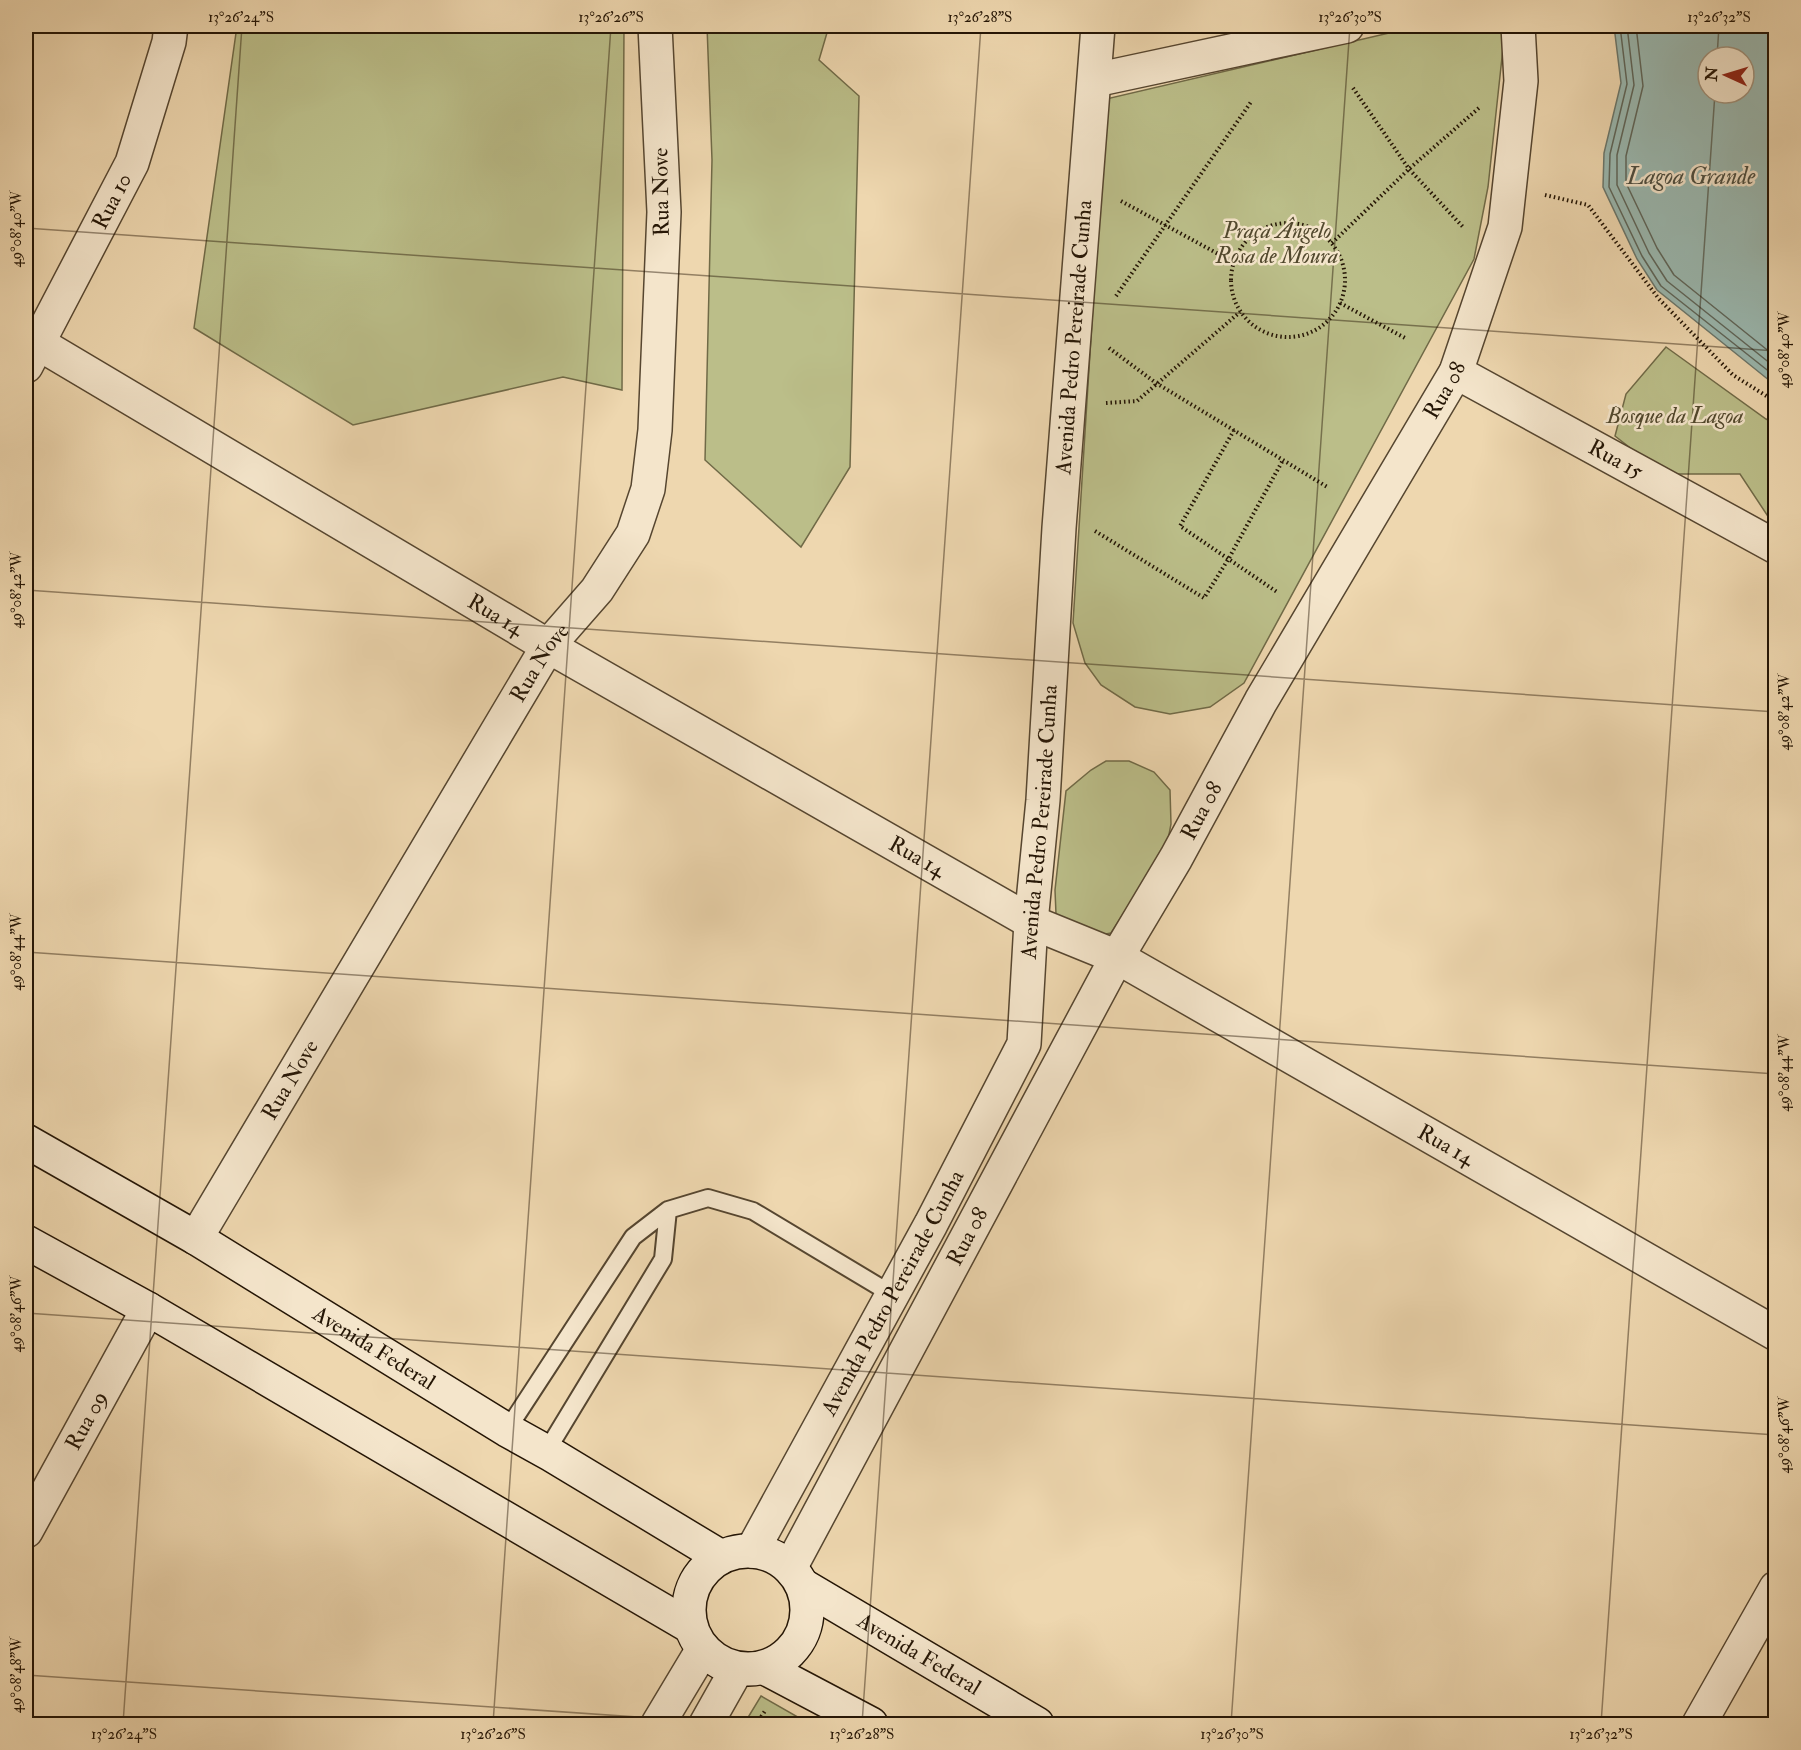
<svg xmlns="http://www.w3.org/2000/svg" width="1801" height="1750" font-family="'IM FELL Double Pica',serif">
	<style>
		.green { fill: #bbbe89; stroke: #706a47; stroke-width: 1.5 }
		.water { fill: #9ab8b0; stroke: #6b776c; stroke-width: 1.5; fill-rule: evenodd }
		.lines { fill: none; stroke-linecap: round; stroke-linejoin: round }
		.shore { stroke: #5f665a; stroke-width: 1.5 }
		.service-casing { stroke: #564630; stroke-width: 20 }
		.minor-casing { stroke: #564630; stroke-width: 36 }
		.tertiary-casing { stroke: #564630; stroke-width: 36 }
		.secondary-casing { stroke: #241505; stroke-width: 36 }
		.path { stroke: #241505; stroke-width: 4; stroke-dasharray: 1.5 3; stroke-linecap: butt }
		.service { stroke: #f4e5cb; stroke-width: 16 }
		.minor { stroke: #f4e5cb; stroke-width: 33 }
		.tertiary { stroke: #f4e5cb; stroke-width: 33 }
		.secondary { stroke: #f4e5cb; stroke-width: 33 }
		.ticks { fill: none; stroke: #241505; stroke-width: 1.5; stroke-opacity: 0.45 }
		.labels { text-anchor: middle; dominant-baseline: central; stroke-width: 5; stroke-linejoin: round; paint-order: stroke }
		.street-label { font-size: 22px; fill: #241505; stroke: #f4e5cb }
		.park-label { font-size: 22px; font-style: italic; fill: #51482d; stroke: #f4e5cb }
		.water-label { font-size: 24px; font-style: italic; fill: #4d4e41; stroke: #f4e5cb }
		.neatline { fill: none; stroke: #241505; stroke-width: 2 }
		.ticks-label { font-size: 15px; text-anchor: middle; fill: #241505 }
	</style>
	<rect width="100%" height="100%" fill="#eed7af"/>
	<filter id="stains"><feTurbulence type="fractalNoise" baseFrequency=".00333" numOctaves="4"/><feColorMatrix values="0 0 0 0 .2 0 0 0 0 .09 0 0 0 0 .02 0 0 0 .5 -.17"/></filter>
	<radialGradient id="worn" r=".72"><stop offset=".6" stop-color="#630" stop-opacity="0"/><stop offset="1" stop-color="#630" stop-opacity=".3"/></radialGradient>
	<path class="green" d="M237,26H624L622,390L563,377L353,425L194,328Z
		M707,26H829L819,60L859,96L850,467L801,547L705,460L712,160Z
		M1419,26H1498L1504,39L1488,187L1474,259L1244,683L1210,707L1170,714L1135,707L1101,685L1085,663L1073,623L1106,99Z
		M1666,347L1766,419L1775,423V527L1740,474H1677L1642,457L1615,436L1626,394Z
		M1106,761H1129L1154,772L1170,790L1171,824L1167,845L1111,933L1090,937L1069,931L1056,914L1055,890L1066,791L1091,770Z
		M761,1696L810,1724H744Z"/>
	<path class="water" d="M1614,26H1775V384L1770,381L1657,290L1637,259L1603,187L1604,153L1621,83ZM1708,57H1744V93H1708Z"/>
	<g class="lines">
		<path class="shore" d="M1620,26L1627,84L1610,154L1609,187L1642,256L1661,286L1776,377
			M1627,26L1634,85L1617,155V185L1649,253L1667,281L1776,368
			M1636,26L1643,86L1626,156V183L1657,248L1674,275L1776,357"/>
		<defs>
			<path id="service" d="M507,1430L633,1237L668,1210L708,1198L753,1211L893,1295
				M546,1452L663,1259L668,1210"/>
			<g id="minor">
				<path d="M1095,80L1347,26"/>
				<path id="s1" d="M26,336L548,646L1031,922L1117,957L1776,1334"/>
				<path id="s2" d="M26,366L132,163L169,42L171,26"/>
				<path id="s3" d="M1456,372L1776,547"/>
				<path id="s4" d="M196,1238L548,646L597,590L633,534L648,489L655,430L664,212L655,26"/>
				<path id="s5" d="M26,1531L148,1309"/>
				<path d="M1699,1724L1776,1588"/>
			</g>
			<g id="tertiary">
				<path id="s6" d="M752,1551L931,1224L1024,1044L1031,922L1043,800L1059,528L1098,26"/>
				<path id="s7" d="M790,1568L1117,957L1176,858L1261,701L1456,372L1505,227L1521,81L1518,26"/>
				<path d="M658,1724L703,1649"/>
				<path d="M706,1724L737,1669"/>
			</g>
			<g id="secondary">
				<path id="s8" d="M26,1141L196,1238L507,1430L552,1455L721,1557"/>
				<path d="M26,1242L148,1309L691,1627"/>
				<circle cx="748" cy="1610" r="59"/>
				<path id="s9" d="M802,1585L1037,1724"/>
				<path d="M765,1668L871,1724"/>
			</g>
		</defs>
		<use href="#service" class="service-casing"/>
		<use href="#minor" class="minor-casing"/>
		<use href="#tertiary" class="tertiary-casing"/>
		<use href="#secondary" class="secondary-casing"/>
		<path class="path" d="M1353,88L1409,169L1463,227
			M1545,195L1588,205L1659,299L1733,375L1776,402
			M1121,201L1233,262
			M1231 280a57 57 0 1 1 114 0a57 57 0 1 1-114 0Z
			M1332,243L1409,169L1480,107
			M1116,296L1251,102
			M1340,303L1405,338
			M1109,348L1156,383L1329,488
			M1106,403L1137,401L1240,312
			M1234,430L1180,526L1277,592
			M1095,531L1204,598L1229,558L1283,460
			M756,1724L765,1711"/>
		<use href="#service" class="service"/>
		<use href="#minor" class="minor"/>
		<use href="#tertiary" class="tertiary"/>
		<use href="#secondary" class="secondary"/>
	</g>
	<path class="ticks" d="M1717,57L1719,26M26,228L1776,351M26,590L1776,712M26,952L1776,1074M26,1313L1776,1435M26,1675L739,1724M123,1724L242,26M493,1724L611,26M862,1724L981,26M1231,1724L1350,26M1601,1724L1715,93"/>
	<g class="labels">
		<g class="street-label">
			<text transform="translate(661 192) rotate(-91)">Rua Nove</text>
			<text stroke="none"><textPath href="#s2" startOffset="186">Rua 10</textPath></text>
			<text stroke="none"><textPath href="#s6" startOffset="1284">Avenida Pedro Pereirade Cunha</textPath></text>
			<text stroke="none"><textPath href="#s7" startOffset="1348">Rua 08</textPath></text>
			<text stroke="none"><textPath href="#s3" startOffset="182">Rua 15</textPath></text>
			<text stroke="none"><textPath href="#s1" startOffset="546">Rua 14</textPath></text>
			<text stroke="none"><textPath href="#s4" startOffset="670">Rua Nove</textPath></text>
			<text stroke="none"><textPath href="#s7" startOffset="862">Rua 08</textPath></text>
			<text stroke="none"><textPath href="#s6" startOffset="798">Avenida Pedro Pereirade Cunha</textPath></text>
			<text stroke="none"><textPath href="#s1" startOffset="1032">Rua 14</textPath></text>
			<text stroke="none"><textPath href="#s4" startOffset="184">Rua Nove</textPath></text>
			<text stroke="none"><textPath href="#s1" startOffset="1635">Rua 14</textPath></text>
			<text stroke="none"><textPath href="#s7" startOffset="376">Rua 08</textPath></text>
			<text stroke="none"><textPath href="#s6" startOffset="294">Avenida Pedro Pereirade Cunha</textPath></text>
			<text stroke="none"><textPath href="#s8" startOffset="405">Avenida Federal</textPath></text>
			<text stroke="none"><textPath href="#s5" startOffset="126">Rua 09</textPath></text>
			<text stroke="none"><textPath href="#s9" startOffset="136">Avenida Federal</textPath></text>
		</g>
		<g class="park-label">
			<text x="1277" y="231">Praça Ângelo<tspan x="1277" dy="25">Rosa de Moura</tspan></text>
			<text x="1675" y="416">Bosque da Lagoa</text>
		</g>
		<g class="water-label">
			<text x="1691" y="176">Lagoa Grande</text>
		</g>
	</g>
	<rect width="1801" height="1750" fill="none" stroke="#eed7af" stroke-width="66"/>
	<g transform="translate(1726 75) rotate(274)"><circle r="28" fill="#f4e5cb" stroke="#a1927c" stroke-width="1.5"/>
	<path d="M0-4.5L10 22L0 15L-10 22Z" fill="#8f2418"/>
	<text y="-9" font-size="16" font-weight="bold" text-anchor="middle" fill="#241505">N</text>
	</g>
	<rect x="33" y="33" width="1735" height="1684" class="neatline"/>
	<g class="ticks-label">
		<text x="241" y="22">13°26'24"S</text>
		<text x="611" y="22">13°26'26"S</text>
		<text x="980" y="22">13°26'28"S</text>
		<text x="1350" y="22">13°26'30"S</text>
		<text x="1719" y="22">13°26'32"S</text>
		<text transform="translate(16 229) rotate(-90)" y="5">49°08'40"W</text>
		<text transform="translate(1784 350) rotate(-90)" y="5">49°08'40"W</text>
		<text transform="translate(16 590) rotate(-90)" y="5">49°08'42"W</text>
		<text transform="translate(1784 712) rotate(-90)" y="5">49°08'42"W</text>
		<text transform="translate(16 952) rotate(-90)" y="5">49°08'44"W</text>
		<text transform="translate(1784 1073) rotate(-90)" y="5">49°08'44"W</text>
		<text transform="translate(16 1314) rotate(-90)" y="5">49°08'46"W</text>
		<text transform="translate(1784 1435) rotate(-90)" y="5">49°08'46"W</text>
		<text transform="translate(16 1675) rotate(-90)" y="5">49°08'48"W</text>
		<text x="124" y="1739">13°26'24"S</text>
		<text x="493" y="1739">13°26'26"S</text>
		<text x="862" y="1739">13°26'28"S</text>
		<text x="1232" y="1739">13°26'30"S</text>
		<text x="1601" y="1739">13°26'32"S</text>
	</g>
	<rect width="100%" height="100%" filter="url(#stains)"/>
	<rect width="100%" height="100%" fill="url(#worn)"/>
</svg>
